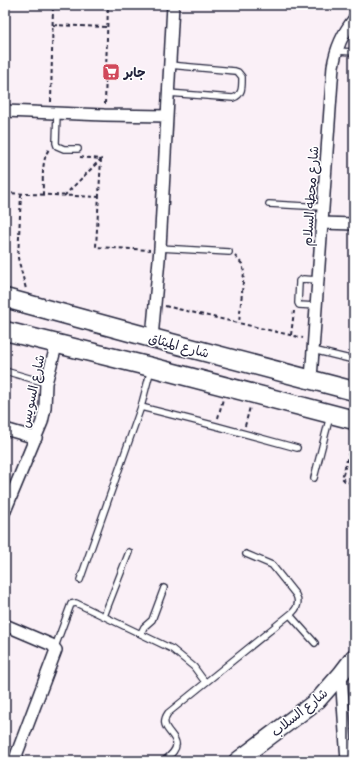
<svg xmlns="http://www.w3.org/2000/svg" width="359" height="766" font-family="'Patrick Hand','Playpen Sans Arabic',sans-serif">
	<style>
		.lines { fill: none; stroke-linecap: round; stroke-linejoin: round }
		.lane-casing { stroke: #22223b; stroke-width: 8 }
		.street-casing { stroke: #22223b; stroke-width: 14 }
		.secondary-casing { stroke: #22223b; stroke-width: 19 }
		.primary-casing { stroke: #22223b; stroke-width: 21 }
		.path { stroke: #22223b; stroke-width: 2; stroke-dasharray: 4 3; stroke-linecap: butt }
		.lane { stroke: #fff; stroke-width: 5.5 }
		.street { stroke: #fff; stroke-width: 11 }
		.secondary { stroke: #fff; stroke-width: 16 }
		.primary { stroke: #fff; stroke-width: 18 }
		.labels { text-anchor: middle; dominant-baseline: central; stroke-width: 3; stroke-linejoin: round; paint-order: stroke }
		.poi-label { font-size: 13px; font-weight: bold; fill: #22223b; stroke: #fff; text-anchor: start }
		.street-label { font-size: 13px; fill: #22223b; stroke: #fff }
	</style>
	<rect width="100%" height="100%" fill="#faf0f7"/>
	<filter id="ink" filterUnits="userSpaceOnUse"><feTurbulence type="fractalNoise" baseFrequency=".025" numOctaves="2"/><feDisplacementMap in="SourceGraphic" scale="8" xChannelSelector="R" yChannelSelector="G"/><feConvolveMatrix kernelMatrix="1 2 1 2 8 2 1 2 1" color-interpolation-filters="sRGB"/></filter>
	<g filter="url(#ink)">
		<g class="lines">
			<defs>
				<path id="lane" d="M336,51L354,52
					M168,93L233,98C243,95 242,86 242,77L238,72L235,71L169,65
					M57,113L56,143L57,146L64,149H78
					M269,204L323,207
					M160,248L229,252
					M316,306L299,305L298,303L299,283V281L303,279L318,280
					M313,350L354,360
					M5,371L46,383
					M141,407L216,426L297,448
					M314,478L330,416
					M80,580L141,407L151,369
					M290,615L315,643
					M104,616L129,552
					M141,633L144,627L152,620L164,588
					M55,647L71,604L76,603L172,649L194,667L205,682
					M164,761C196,736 153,734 168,713L293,612C298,607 299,601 296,595L272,565L246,554"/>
				<path id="street" d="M5,111L104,115L167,116
					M322,223L354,224
					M152,338L160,248L173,5
					M311,379L333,66C336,48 342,34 354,19
					M5,429L36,438
					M5,511L42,422L45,408L46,383L57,343
					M5,625L52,645L56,650L14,761
					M341,674L347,761"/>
				<path id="secondary" d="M237,761L318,700L341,674L354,657"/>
				<path id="primary" d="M5,298L152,338L354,391
					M5,331L151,367L354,420"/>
			</defs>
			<use href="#lane" class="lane-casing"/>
			<use href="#street" class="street-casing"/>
			<use href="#secondary" class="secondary-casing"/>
			<use href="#primary" class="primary-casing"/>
			<path class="path" d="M53,25L107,27
				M51,102L53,5
				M105,104L108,5
				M80,157L101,159L96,247L150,250
				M5,193L99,197
				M21,194L18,258L26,289
				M43,195C43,181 41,161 49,149
				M64,196L101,159
				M235,256L242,264L244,272L239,323
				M165,306L303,338
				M291,335L294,311
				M218,418L223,399
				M245,426L250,407
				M354,447L350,449L342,478L345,481L354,484"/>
			<use href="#lane" class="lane"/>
			<use href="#street" class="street"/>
			<use href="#secondary" class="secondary"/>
			<use href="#primary" class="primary"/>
		</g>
	</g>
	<defs>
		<symbol id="supermarket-square" viewBox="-11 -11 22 22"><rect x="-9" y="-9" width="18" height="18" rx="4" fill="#d1495b" stroke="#fff"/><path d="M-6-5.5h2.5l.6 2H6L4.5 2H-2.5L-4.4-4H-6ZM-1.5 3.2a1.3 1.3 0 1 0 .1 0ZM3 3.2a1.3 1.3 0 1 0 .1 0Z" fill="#fff"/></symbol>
	</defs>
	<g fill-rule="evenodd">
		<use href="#supermarket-square" x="101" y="62" width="20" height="20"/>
	</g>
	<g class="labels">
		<g class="poi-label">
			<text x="124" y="72">جابر</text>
		</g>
		<g class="street-label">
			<text transform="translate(310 196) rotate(-86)">شارع محطه السلام</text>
			<text transform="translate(179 345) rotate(15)">شارع الميثاق</text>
			<text transform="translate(32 391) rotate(-78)">شارع السويس</text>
			<text transform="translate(299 712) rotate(-39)">شارع السلاب</text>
		</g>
	</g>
	<rect width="359" height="766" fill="none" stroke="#fff" stroke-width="20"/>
	<rect x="10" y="10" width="339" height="746" fill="none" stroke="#22223b" stroke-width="1.5" filter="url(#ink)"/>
</svg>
